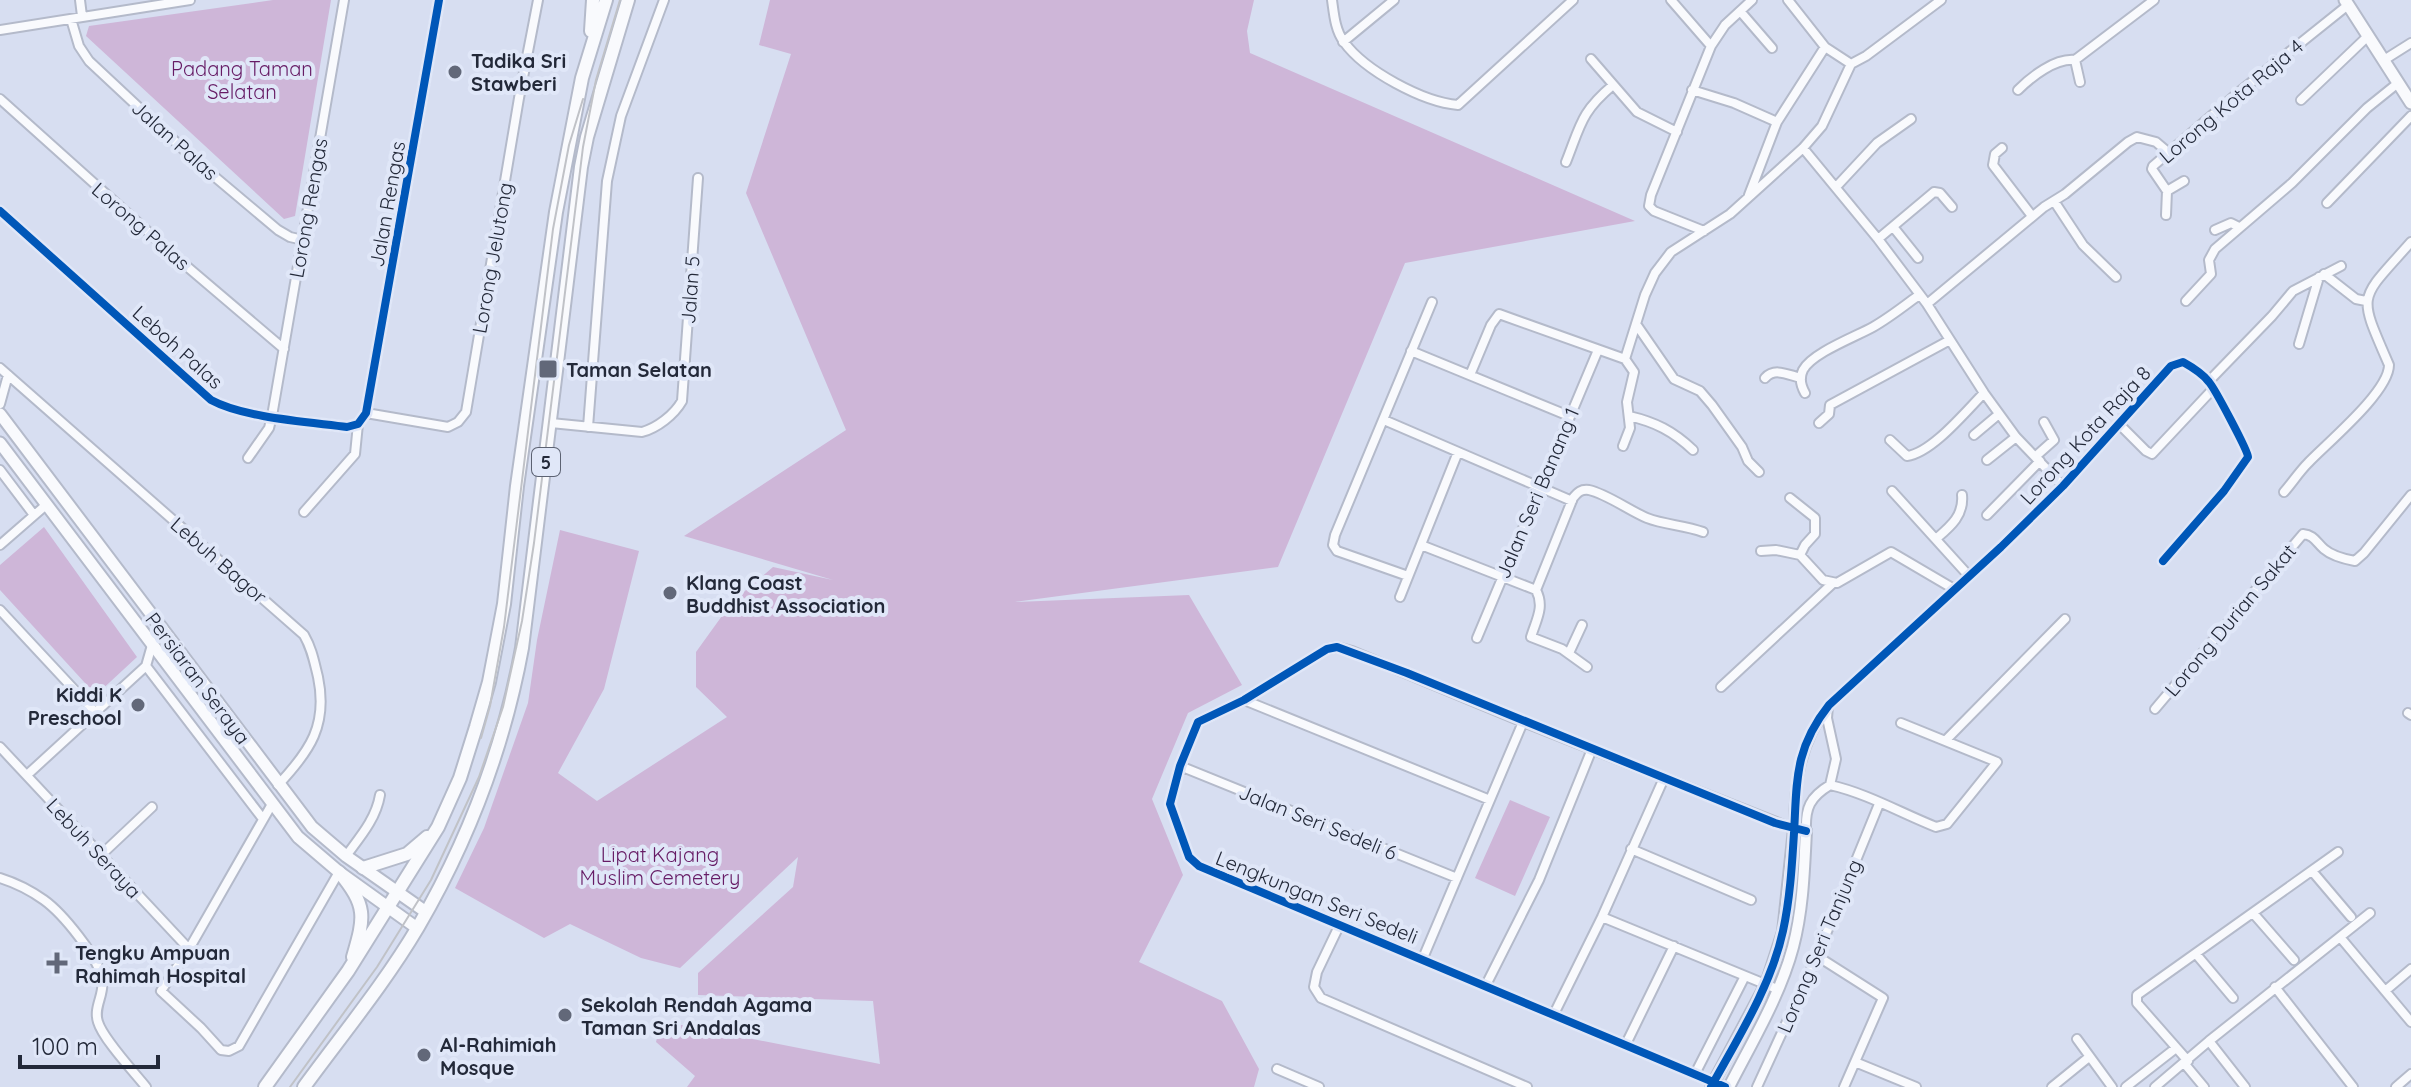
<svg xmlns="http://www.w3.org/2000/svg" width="2411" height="1087" font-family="Quicksand,sans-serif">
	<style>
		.green { fill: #ceb6d8 }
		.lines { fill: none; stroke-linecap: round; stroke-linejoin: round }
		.minor-casing { stroke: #b4baca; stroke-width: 12 }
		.tertiary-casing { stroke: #b4baca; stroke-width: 14 }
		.secondary-casing { stroke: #b4baca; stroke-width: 15 }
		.trunk-casing { stroke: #b4baca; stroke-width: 16 }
		.minor { stroke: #f9fafd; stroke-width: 8 }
		.tertiary { stroke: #f9fafd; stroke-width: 10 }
		.secondary { stroke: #f9fafd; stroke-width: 11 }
		.trunk { stroke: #f9fafd; stroke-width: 12 }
		.tram { stroke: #c0c2c7; stroke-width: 2 }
		.cycleway-casing { stroke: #e0e7f8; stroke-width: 13 }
		.cycleway { stroke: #0057b8; stroke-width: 8 }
		.poi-dot { fill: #626879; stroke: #e0e7f8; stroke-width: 3 }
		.labels { text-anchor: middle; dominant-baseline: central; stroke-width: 8; stroke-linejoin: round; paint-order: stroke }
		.shield { fill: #e0e7f8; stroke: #5c6272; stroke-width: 2 }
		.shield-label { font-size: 18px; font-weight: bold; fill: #232939 }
		.poi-label { font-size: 20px; font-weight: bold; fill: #232939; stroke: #e0e7f8; text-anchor: start }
		.park-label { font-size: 20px; fill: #661b65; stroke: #e0e7f8 }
		.street-label { font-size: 20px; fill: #232939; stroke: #e0e7f8 }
	</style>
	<rect width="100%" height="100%" fill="#d7def1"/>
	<path class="green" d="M273,0H331L295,216L284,219L86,36L89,26Z
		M770,0H1254L1247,31L1250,53L1635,221L1405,263L1278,567L1015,602L1189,595L1242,685L1188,713L1152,799L1183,875L1139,962L1222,1001L1259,1069L1254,1087H687L695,1076L656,1042L661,1021L880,1064L873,1001L698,995V973L793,887L798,857L680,968L641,958L570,924L544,938L455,888L484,828L528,703L537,640L560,530L639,551L604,689L558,773L597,801L727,717L696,687V652L732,602L773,567L833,580L684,536L846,430L746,193L791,54L759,45Z
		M44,527L137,657L96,695L0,590V565Z
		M1510,800L1550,817L1515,896L1475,878Z"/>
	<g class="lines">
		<defs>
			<path id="minor" d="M80,0L82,16
				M1332,0C1334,14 1335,30 1344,42C1365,71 1423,102 1458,105L1573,0
				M1671,0L1711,46
				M1788,0L1825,47L1851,64
				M1740,11L1772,48
				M71,19L79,46L89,61L196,161L278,230L290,237L303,240
				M0,30L190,0
				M1343,42L1394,0
				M1591,59L1637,112L1677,132
				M2384,60L2411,43
				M2080,82L2075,60L2154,0
				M1692,90L1734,103L1777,122
				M2018,90C2031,77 2055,58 2075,60
				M0,99L184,264L284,349
				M2301,100L2368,36
				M1803,148L1878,239L1927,304L1984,393L2016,437L2063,486
				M2002,148L1995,154L1993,165L2032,216
				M1566,162C1581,124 1581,112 1613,85
				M2184,181L2167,191L2152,169L2153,166L2238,93L2348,5
				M1836,187L1877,143L1911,119
				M1749,195L1777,122L1825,47
				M2054,201L2083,245L2116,277
				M2327,203L2411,116
				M0,211L211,400C244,418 309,422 347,427L358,424L366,413L439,0
				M2166,215L2167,191
				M1894,228L1918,258
				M2215,230L2231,223L2239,227
				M1704,231L1654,211L1649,206L1651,195L1711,46L1725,25L1752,0
				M1878,239L1934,192L1940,193L1952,207
				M2324,274L2356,299L2366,301
				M2186,301L2211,274L2209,260L2215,249L2292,183L2367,108L2398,83
				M1927,304L2044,207L2065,194L2128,142L2137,137L2156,142L2169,153
				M1636,324L1674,379L1700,391L1712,405L1742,447L1748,461L1759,472
				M2299,344L2319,277
				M1411,351L1569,416
				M1625,359L1645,295L1655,273L1671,252L1730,214L1803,148L1822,126L1851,64L1866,56L1941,0
				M0,368L304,635C312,649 314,661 318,677C328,725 310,751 278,785
				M1470,375L1491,325L1499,314L1625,359
				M1765,378C1775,367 1788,375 1801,378
				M2209,381L2272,316L2293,291L2341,266
				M1805,393C1801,386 1799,378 1803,370C1812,353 1855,337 1873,327C1889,318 1904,306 1919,295
				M0,404L8,375
				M366,413L448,427L458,422L466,412L519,98L538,0
				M1629,416C1655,422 1673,431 1693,450
				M1384,420L1572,501
				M551,423L642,432C657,428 674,415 682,401L698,178
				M1819,423L1829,414L1830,405L1950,340
				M2120,425L2146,451L2152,454L2213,389
				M588,427L607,181L621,116L664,0
				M1974,435L1999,414
				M1890,440L1907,456C1932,453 1966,411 1984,393
				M1623,446L1630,428L1627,402L1634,372L1625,359
				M2036,456L2054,440L2044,422
				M248,458L269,428L272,416L344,0
				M1987,460L2016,437
				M0,470L34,515
				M1892,491L1969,576
				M2284,492C2292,483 2299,472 2308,463C2327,443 2389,392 2389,365C2357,291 2358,302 2411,242
				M1790,498L1815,518V534L1805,545L1800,555L1823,580L1837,583L1891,552L1954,589
				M304,512L355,454L358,424
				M1987,515L2040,461
				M1937,538C1951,526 1964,515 1962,495
				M0,545L46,505
				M1421,545L1536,590C1545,607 1536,620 1531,637L1562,649L1587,667
				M1761,551L1776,550L1800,555
				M1408,576L1337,551L1333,545L1335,535L1432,302
				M1536,590L1573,498C1578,492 1581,489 1589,490C1607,494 1630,511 1647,518C1665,525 1684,525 1703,532
				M1400,597L1458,452
				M0,610L95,712
				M1477,638L1598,350
				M1569,653L1582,625
				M146,666L263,819
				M1721,687L1832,584
				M1244,700L1490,800
				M1828,706L1827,718L1836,759L1830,785
				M2155,709L2303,534C2314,535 2316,542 2324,549C2332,556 2344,559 2355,561L2364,553L2411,495
				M2408,713L2411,715
				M1946,740L2065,619
				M0,747L189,949
				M1180,766L1457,878
				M27,775L146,666L152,645
				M272,804L189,949L161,991L201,1028L221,1050L229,1051L239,1046L339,872
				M1806,831C1805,808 1810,797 1830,785C1866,793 1901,813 1936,827L1947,824L1997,762L1901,723
				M1631,849L1751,900
				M101,855L152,807
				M346,856C360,837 376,819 380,795
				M2312,871L2351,917
				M0,878C16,883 30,890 44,900C62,913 99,957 102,980C105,994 93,1007 98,1022C103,1039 134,1072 146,1087
				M2253,913L2294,960
				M1602,917L1777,989
				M1340,924L1317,972L1314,987L1321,998L1527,1087
				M2340,937L2411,1022
				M2196,954L2233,998
				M1817,956L1883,998L1844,1087
				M1423,958L1523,722
				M1486,985L1539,880L1592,749
				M2275,987L2353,1087
				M2385,991L2411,969
				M1554,1014L1602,917L1664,778
				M2077,1039L2112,1087
				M2209,1041L2370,913
				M1626,1044L1674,946
				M2188,1061L2137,1003V995L2338,852
				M1855,1062L1916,1087
				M2184,1063L2204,1087
				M1277,1069L1319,1087
				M1695,1074L1745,976
				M1725,1087L1199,866L1189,857L1170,804L1180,766L1198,722L1244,700L1327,649L1337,647L1352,651L1523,722L1794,829C1794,784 1800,742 1829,705L2001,547L2063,486L2171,366L2183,362C2192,367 2203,374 2209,382C2215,389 2248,451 2248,457L2224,491L2163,561
				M1757,1087L1817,956L1879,804
				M2052,1087L2089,1057
				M2126,1087L2176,1048
				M2155,1087L2209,1041L2245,1087
				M2396,1087L2411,1074"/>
			<path id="tertiary" d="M1711,1087L1766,984L1783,932L1794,829L1806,831C1804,870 1803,909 1793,947C1780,996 1752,1042 1729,1087"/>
			<path id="secondary" d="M2345,0L2411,103
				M0,414L312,827L346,856L426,912
				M0,443L298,837L339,872L417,928"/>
			<path id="trunk" d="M591,31L593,0
				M363,868L407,854L427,837
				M339,872C367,906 365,916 353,957
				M265,1087L348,971L438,827L460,778L476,727L489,682L504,604L517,486L556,212L582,78L606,0
				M304,1087C342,1035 385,983 418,927C468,841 504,746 522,648L581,167L587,137L628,0"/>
		</defs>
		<use href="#minor" class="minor-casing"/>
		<use href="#tertiary" class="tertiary-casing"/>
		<use href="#secondary" class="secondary-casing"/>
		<use href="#trunk" class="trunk-casing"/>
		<use href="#minor" class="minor"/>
		<use href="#tertiary" class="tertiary"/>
		<use href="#secondary" class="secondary"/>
		<use href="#trunk" class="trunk"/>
		<path class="tram" d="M481,738L490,706L504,627L553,229L569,145L583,99
			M290,1087L377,967L431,880L479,777L503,707L522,621L534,543L583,147L596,80L620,0"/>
		<defs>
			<path id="cycleway" d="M0,211L211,400C244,418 309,422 347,427L358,424L366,413L439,0
				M1711,1087C1738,1038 1771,986 1783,931C1790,899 1792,865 1794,833C1797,782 1794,749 1829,705L2001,547L2063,486L2171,366L2183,362C2192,367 2203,374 2209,382C2215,389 2248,451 2248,457L2224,491L2163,561
				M1725,1087L1199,866L1189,857L1170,804L1180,766L1198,722L1244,700L1327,649L1337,647L1407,673L1775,823L1806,831"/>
		</defs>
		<use href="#cycleway" class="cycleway-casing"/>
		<use href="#cycleway" class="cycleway"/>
	</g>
	<g class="poi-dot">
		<circle cx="455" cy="72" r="8"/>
		<rect x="538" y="359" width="20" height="20" rx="4"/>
		<circle cx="670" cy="593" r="8"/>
		<circle cx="138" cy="705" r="8"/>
		<path d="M53 951h8v8h8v8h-8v8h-8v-8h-8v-8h8z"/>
		<circle cx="565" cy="1015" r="8"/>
		<circle cx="424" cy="1055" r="8"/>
	</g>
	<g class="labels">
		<rect class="shield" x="532" y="448" width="28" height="28" rx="6"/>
		<g class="shield-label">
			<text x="546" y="462">5</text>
		</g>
		<g class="poi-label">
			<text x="471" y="60">Tadika Sri<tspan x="471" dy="23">Stawberi</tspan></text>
			<text x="566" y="369">Taman Selatan</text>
			<text x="686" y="582">Klang Coast<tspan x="686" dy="23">Buddhist Association</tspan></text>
			<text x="122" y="694" text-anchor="end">Kiddi K<tspan x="122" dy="23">Preschool</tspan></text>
			<text x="75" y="952">Tengku Ampuan<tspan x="75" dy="23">Rahimah Hospital</tspan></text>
			<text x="581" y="1004">Sekolah Rendah Agama<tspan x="581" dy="23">Taman Sri Andalas</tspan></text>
			<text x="440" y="1044">Al-Rahimiah<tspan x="440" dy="23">Mosque</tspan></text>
		</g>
		<g class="park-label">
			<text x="242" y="68">Padang Taman<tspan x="242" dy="23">Selatan</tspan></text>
			<text x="660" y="854">Lipat Kajang<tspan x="660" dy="23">Muslim Cemetery</tspan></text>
		</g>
		<g class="street-label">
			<text transform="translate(2231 101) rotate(-40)">Lorong Kota Raja 4</text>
			<text transform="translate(175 140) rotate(42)">Jalan Palas</text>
			<text transform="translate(387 204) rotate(-80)">Jalan Rengas</text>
			<text transform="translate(308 208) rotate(-80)">Lorong Rengas</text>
			<text transform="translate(141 226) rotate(41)">Lorong Palas</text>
			<text transform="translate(492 258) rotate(-80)">Lorong Jelutong</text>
			<text transform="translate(690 290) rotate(-86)">Jalan 5</text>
			<text transform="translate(178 347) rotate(42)">Leboh Palas</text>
			<text transform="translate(2085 435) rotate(-47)">Lorong Kota Raja 8</text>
			<text transform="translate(1537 493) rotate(-67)">Jalan Seri Banang 1</text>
			<text transform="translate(219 560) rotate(41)">Lebuh Bagor</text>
			<text transform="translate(2230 620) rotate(-50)">Lorong Durian Sakat</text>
			<text transform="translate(198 678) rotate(53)">Persiaran Seraya</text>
			<text transform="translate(1318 822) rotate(22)">Jalan Seri Sedeli 6</text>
			<text transform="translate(94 848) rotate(47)">Lebuh Seraya</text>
			<text transform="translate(1317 897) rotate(22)">Lengkungan Seri Sedeli</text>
			<text transform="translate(1819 946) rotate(-67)">Lorong Seri Tanjung</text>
		</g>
	</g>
	<path d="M20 1055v12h138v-12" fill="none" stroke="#232939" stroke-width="4"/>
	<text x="32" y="1055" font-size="24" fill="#232939" stroke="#e0e7f8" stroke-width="6" paint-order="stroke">100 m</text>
</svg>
